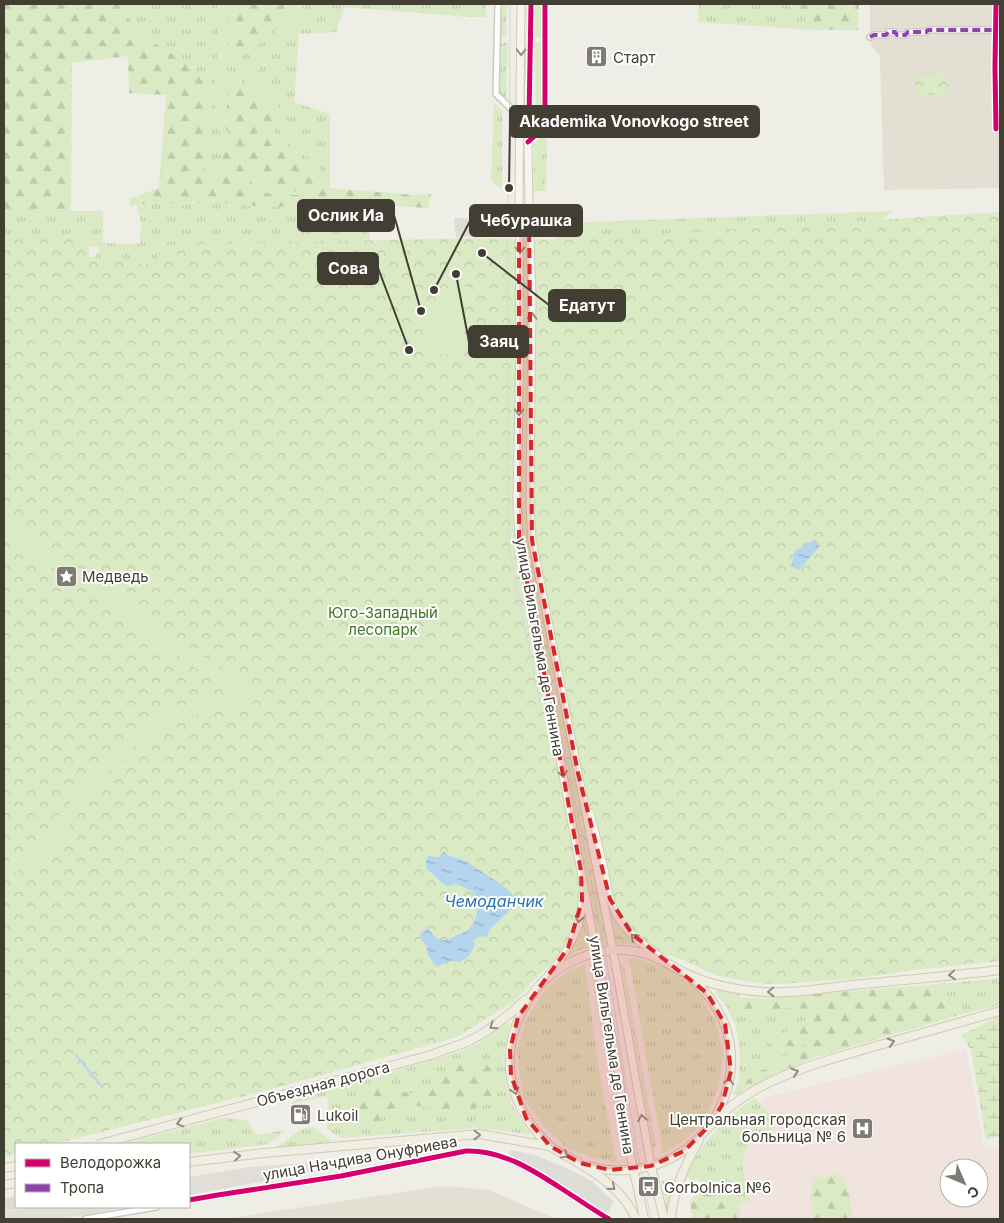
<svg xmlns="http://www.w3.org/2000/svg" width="1004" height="1223" font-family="Inter,sans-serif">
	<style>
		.residential { fill: #e3dfd3 }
		.industrial { fill: #e1ded7 }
		.medical { fill: #f1e3dd; fill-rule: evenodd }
		.grass { fill: url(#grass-tufts); fill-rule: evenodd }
		.forest { fill: url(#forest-firs) }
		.wetland { fill: url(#wetland-marsh) }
		.park { fill: url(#park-crowns) }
		.garden { fill: #daeac5 }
		.parking { fill: #dddcd6 }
		.water { fill: url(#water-ripples) }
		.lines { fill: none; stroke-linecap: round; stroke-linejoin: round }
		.stream { stroke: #b5d5ee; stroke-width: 2 }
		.street-casing { stroke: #cccac4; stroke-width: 8 }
		.secondary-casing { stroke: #cfccbe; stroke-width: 9 }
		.primary-casing { stroke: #d1cab3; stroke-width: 10 }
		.street { stroke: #fcfcfb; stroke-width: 5 }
		.secondary { stroke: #f6f4ec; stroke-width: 7 }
		.primary { stroke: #f0ede2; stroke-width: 8 }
		.tram { stroke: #d8d8d7; stroke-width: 1 }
		.quiet { stroke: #8e44ad; stroke-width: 4; stroke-dasharray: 8 4; stroke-linecap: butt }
		.cycleway-casing { stroke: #fff; stroke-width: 8 }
		.cycleway { stroke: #d6006c; stroke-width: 5 }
		.oneway { stroke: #949086 }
		.oneway2 { stroke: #918d82 }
		.marked { fill: #d62828; fill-opacity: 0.2; stroke: #d62828; stroke-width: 4; stroke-dasharray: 10 6; stroke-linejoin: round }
		.labels { text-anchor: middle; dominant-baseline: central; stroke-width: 4; stroke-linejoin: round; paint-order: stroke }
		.poi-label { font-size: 15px; fill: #433e33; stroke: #fff; text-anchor: start }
		.park-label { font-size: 15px; fill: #407625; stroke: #fff }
		.street-label { font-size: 15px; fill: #433e33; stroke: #fff }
		.water-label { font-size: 16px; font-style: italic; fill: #2a72b1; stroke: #fff }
		.leader { fill: none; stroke: #433e33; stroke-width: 2 }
		.callout-dot { fill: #433e33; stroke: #fff; stroke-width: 2 }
		.callout { fill: #433e33; stroke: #433e33; stroke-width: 2 }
		.callout-label { font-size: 16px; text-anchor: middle; font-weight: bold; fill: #fff }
	</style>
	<defs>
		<pattern id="grass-tufts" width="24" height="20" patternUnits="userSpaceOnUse" patternTransform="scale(1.25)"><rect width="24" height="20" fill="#daeac5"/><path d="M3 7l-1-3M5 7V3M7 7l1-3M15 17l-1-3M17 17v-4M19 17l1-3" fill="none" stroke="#bccaaa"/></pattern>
		<pattern id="forest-firs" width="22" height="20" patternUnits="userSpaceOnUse" patternTransform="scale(1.25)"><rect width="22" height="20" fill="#daeac5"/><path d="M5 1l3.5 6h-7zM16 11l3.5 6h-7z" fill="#bccaaa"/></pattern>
		<pattern id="wetland-marsh" width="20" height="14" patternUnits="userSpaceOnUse" patternTransform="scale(1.25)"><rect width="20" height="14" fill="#daeac5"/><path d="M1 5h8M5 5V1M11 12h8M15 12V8" fill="none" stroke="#bccaaa"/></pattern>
		<pattern id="park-crowns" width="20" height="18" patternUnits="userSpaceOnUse" patternTransform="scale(1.25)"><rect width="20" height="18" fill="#daeac5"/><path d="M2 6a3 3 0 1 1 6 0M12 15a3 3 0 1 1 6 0" fill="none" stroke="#bccaaa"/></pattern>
		<pattern id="water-ripples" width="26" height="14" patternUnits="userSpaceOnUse" patternTransform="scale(1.25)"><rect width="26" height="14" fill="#b5d5ee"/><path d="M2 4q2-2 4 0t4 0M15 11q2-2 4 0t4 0" fill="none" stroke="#95aec1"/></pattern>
	</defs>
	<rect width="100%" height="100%" fill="#eeede6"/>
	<path class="residential" d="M870,4H1000V188L884,190L880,56L871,45L870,41Z
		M443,1186L489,1190L556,1219H225Z"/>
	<path class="industrial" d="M335,1161V1166L291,1176L290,1172L221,1184L222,1189L189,1195V1177L249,1167Z
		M32,1207H126L61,1219H4V1212Z"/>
	<path class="medical" d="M966,1049L984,1149L1000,1146V1219H692L689,1201L762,1101L767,1097ZM949,1168H979V1198H949Z"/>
	<path class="grass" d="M135,4H232L228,51L263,41L287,4H486V17H467L344,7L336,32L299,34L294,102L330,114V189L306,167L275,145L274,114L230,77L220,177L204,173L206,78L182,60L142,37L126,15Z
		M501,4H507L506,37L500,38Z
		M536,4H542L541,37H535Z
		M699,4H787L812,22L814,30L698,22Z
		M535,42H541L542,116L539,125L536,126Z
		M501,43H508L506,99L504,98L500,93Z
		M494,103L502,110V188H499L491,181Z
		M547,120L546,191H533L534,145L544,129Z
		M218,203L270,207L360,204L373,248L161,245L157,265L4,427L100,247L4,239V211H103V243L140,244L141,221L136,204Z
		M894,211L859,237L554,318L556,231L560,223Z
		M626,958L640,959L665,967L686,980L702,998L716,1023L723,1052L719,1085L705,1118L695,1130L683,1141L661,1154L662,1147L630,965Z
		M621,964L624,966L656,1147L653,1148Z
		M585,965L598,1065L616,1162L594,1158L567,1148L543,1125L523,1098L517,1050L525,1022L543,993L558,978L571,970Z
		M594,970L612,1074L616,1112L591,971Z
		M1000,978V1005L959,1015L944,1004L948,987L950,983Z
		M717,989L742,994L738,997L762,1015L787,1007L818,1009L816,1017L792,1027L813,1042L812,1046L783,1057L781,1064L756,1072L744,1084L747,1088L737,1095H733L739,1079L740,1057L738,1037L735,1024L725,1004L720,999L715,992Z
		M507,1023L510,1024L503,1055L506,1083L511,1103L522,1122L530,1133L529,1135L506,1131L474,1128L344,1138L336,1135L327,1129L328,1101L326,1096L291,1104L297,1099L450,1055L476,1045ZM441,1085L464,1112L417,1106L392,1111L378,1087L413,1094Z
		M754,1098C764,1105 766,1111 774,1120L773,1130C758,1133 744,1146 743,1162C742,1172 748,1191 750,1201L738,1205L726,1201L713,1202L705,1184L698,1179L691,1180L686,1176C691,1167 695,1157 701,1149C715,1128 734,1112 754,1098Z
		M223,1118L247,1120L254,1130L255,1135L286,1130L268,1144L189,1154V1144H121Z
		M314,1127L330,1140V1143L276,1147L302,1129Z
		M674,1179L670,1195L667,1211L661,1181Z"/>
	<path class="forest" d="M4,4H135L126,15L142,36L182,60L206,78L204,173L220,176L230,76L274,114L276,145L306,167L330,188L415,195L431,194L428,208L360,204L270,207L218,203L136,204L131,207L129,199L159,188L166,95L129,93L128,56L72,63L71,211H4Z
		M232,4H287L263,41L239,59L228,51Z
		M787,4H859L858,30H814L812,22Z
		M950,983L948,987L944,1004L959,1015L810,1059L747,1088L744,1084L756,1072L781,1064L782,1057L812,1046V1042L780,1052L769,1043L792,1027L816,1017L818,1010L787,1007L762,1015L740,1011L738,997L767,999L802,994L851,991Z
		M479,1060L493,1070L497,1082L491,1103L464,1112L417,1106L392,1111L367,1128L354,1116L358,1093L378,1087L413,1094L441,1085L449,1067Z
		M841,1174L849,1192L853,1219H814L810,1197L813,1178Z
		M705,1184L714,1202L726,1201L738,1205L741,1219H693L690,1203Z"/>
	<path class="wetland" d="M1000,1016V1136L986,1140L971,1050L961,1035Z"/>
	<path class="park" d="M948,74V94L915,95V75Z
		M1000,212V961L907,971L851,979L778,984L757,983L718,976L680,959L638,945L629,944L602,945L582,949L553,961L513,1002L457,1037L272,1089L54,1144H16V1154L4,1157V237L89,238V257L156,265L161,245L477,238L567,240Z"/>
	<path class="garden" d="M218,4H229L224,125L258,182L266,189L308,192L314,189V165L310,158L299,152L286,142L277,116L269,105L252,92L246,84L245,76L294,4H305L280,44L256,73L253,81L257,87L275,100L283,115L290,139L302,148L314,155L319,166L318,192L311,196L263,193L254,186L215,125Z
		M455,279L470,290L460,322L466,344L445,356L421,346L425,319Z
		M4,514L246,687L248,693L246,699L242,702L230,704L167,724L137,745L105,775L57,844L35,863L14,873L4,881V863L29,849L46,835L96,766L129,736L160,714L225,695L226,690L4,532Z"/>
	<path class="parking" d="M454,218L481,219L480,236L456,237Z
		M510,1150L535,1155L562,1166L593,1182L614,1202L607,1213L543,1172L509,1156Z
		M291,1172V1176L222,1189L221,1184Z
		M16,1196V1207H26L4,1211V1198Z"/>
	<path class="water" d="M815,539L820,546L799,570L791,566L795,551Z
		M444,851L448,856C455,856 459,860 466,861C477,869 509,887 515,898C517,902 516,902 515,906L490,929L487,936L486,937L480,936L474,940L473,941L475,944L470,955L460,962L450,961L437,967L428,956L427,947L420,937L421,933L427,928C431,932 436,940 442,940C447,941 453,937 457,935C461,934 467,931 470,928C479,917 479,902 472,891L456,884L446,886L427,869C426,863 425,859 430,855L433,857H439Z"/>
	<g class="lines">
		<path class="stream" d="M76,1055L102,1087"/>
		<defs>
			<path id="street" d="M498,4L496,94L520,117
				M996,4L995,67L996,129
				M870,37L874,35H886L888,32H895L897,35H905L908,32H926L928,30H1000
				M528,142L539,132L545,119V4
				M485,210H529
				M189,1200L218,1195L341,1176L466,1151C507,1150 540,1175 573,1196C585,1204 597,1212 609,1219
				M85,1219L156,1207"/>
			<path id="secondary" d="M521,4L519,193L520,344L517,501L519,539L619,1075L623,1112L633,1169
				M531,4L528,142L529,210L532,296L530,505L532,540L613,950L651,1166
				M590,813C595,832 600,851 604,869C607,885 609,903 618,917C629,935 646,947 663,959
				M549,974C568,952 584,925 582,894"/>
			<path id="primary" d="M692,979C735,1017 743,1070 714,1119
				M100,1144L431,1055C444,1050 458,1046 471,1040C491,1030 509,1015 525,1000
				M189,1162L264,1153L479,1134L549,1146
				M589,1166C619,1175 657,1170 683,1151C694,1144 702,1134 711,1125C724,1111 739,1099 755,1090C790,1070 831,1059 869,1048C913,1036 956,1023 1000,1011
				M651,1166L664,1219
				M4,1168L16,1166
				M633,1169L637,1184L644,1219
				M4,1185L16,1183
				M636,1219C624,1191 598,1174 572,1159C565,1155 555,1151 549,1145C535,1132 523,1115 516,1097C504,1064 509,1034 526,1004C549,963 601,941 646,954C660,958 672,966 685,973C709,985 736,990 764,992C793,994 823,988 853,985C902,980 951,976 1000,970
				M671,1219C673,1191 685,1165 699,1140"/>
		</defs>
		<use href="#street" class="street-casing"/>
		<use href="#secondary" class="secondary-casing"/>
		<use href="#primary" class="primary-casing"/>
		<use href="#street" class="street"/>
		<use href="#secondary" class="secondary"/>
		<use href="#primary" class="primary"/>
		<path class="tram" d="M510,4L509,188L507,210L508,524L510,553L540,705C544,711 549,715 553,721C562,734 564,750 568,766L605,951L636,1146L651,1219"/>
		<path class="quiet" d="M870,37L874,35H886L888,32H895L897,35H905L908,32H926L928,30H1000"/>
		<defs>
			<path id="cycleway" d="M996,4L995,67L996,129
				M529,118L531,4
				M528,142L539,132L545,119V4
				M189,1200L218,1195L341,1176L466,1151C507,1150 540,1175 573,1196C585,1204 597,1212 609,1219"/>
		</defs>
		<use href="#cycleway" class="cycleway-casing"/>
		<use href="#cycleway" class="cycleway"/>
	</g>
	<defs><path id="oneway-chevron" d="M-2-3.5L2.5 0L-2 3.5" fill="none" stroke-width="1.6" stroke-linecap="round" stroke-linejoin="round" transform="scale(1.25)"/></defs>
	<g class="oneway">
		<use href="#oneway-chevron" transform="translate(521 52) rotate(91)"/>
		<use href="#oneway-chevron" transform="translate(520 250) rotate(90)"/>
		<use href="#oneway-chevron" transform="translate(532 316) rotate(-89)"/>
		<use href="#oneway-chevron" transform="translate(519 412) rotate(91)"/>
		<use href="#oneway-chevron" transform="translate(563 774) rotate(80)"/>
		<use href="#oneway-chevron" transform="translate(579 919) rotate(103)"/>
		<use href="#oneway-chevron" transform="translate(634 937) rotate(-136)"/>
		<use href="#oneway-chevron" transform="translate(642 1118) rotate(-100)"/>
	</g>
	<g class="oneway2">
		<use href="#oneway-chevron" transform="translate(952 975) rotate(175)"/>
		<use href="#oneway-chevron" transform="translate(771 992) rotate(179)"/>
		<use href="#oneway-chevron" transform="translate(493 1026) rotate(146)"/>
		<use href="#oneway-chevron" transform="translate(891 1042) rotate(-16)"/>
		<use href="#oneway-chevron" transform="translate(795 1072) rotate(-18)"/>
		<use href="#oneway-chevron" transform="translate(729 1081) rotate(-81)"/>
		<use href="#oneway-chevron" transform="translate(515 1091) rotate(74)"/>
		<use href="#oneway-chevron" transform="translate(180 1123) rotate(165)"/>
		<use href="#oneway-chevron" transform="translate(477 1135)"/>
		<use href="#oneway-chevron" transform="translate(565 1155) rotate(30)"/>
		<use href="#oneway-chevron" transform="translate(237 1156) rotate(-6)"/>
		<use href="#oneway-chevron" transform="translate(612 1187) rotate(40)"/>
	</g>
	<path class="marked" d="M519,209L529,210L532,540L578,773L610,899L632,934L707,993L725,1024L731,1071L722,1105L710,1125L684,1151L651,1166L610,1170L580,1163L550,1146L526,1118L511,1075L510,1050L518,1017L568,948L582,901L581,871L519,539Z"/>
	<defs>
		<symbol id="building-square" viewBox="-11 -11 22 22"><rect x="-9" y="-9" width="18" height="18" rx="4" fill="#7f7b72" stroke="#fff"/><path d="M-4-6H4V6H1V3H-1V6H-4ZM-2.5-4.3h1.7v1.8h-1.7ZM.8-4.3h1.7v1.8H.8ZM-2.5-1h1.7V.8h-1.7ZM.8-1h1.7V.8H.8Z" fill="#fff"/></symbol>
		<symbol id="sight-square" viewBox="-11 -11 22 22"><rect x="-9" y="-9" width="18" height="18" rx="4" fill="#7f7b72" stroke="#fff"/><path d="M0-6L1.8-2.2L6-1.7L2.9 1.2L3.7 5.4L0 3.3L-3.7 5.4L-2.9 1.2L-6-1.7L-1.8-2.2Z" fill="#fff"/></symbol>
		<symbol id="fuel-square" viewBox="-11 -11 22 22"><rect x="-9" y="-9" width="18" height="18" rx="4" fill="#7f7b72" stroke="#fff"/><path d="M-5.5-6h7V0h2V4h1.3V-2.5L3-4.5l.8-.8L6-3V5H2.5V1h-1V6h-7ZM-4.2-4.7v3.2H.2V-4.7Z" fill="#fff"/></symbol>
		<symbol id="hospital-square" viewBox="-11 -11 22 22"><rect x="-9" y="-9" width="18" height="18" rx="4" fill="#7f7b72" stroke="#fff"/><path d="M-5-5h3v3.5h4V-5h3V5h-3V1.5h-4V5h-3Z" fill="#fff"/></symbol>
		<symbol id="bus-square" viewBox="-11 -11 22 22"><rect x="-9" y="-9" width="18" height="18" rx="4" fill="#7f7b72" stroke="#fff"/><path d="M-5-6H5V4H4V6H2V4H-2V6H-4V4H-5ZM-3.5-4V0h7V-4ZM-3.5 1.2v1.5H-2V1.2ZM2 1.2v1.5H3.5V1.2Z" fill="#fff"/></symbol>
	</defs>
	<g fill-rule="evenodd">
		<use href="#building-square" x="584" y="44" width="25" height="25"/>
		<use href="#sight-square" x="54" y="564" width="25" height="25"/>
		<use href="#fuel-square" x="288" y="1102" width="25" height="25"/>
		<use href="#hospital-square" x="850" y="1116" width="25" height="25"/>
		<use href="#bus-square" x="636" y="1174" width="25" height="25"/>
	</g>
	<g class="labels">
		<g class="poi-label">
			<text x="613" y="57">Старт</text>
			<text x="82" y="576">Медведь</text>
			<text x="317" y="1115">Lukoil</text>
			<text x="846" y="1119" text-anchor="end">Центральная городская<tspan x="846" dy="17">больница № 6</tspan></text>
			<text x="664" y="1187">Gorbolnica №6</text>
		</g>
		<g class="park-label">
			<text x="383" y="612">Юго-Западный<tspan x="383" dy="17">лесопарк</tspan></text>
		</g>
		<g class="street-label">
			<text transform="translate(540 647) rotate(80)">улица Вильгельма де Геннина</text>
			<text transform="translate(612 1045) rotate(81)">улица Вильгельма де Геннина</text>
			<text transform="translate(323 1084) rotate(-15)">Объездная дорога</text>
			<text transform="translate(360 1158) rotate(-10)">улица Начдива Онуфриева</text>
		</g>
		<g class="water-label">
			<text x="494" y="901">Чемоданчик</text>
		</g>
	</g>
	<path class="leader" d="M509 188L510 121M421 311L394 215M434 290L470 221M409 350L378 268M482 253L549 305M456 274L469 342"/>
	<g class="callout-dot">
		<circle cx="509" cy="188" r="5"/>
		<circle cx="421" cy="311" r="5"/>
		<circle cx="434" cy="290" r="5"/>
		<circle cx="409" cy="350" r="5"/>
		<circle cx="482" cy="253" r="5"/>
		<circle cx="456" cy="274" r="5"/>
	</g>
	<g class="callout">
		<rect x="510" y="106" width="249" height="31" rx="5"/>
		<rect x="298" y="200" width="96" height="31" rx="5"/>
		<rect x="470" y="205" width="112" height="31" rx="5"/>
		<rect x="318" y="253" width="60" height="31" rx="5"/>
		<rect x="549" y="290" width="76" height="31" rx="5"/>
		<rect x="469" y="326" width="59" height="31" rx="5"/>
	</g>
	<g class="callout-label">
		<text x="634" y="127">Akademika Vonovkogo street</text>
		<text x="346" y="221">Ослик Иа</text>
		<text x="526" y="226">Чебурашка</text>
		<text x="348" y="274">Сова</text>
		<text x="587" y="311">Едатут</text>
		<text x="499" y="347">Заяц</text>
	</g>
	<rect width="1004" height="1223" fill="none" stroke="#433e33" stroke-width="10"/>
	<rect x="15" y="1143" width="175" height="65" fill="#ffffff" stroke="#b4b2ad"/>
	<rect x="25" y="1159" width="25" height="8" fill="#d6006c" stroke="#b4b2ad"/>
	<text x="60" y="1168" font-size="15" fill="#433e33">Велодорожка</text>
	<rect x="25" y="1184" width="25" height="8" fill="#8e44ad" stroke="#b4b2ad"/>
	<text x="60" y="1193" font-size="15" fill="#433e33">Тропа</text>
	<g transform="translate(964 1183) rotate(135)"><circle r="24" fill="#ffffff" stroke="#b4b2ad"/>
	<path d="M0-4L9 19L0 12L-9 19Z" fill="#7f7b72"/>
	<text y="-8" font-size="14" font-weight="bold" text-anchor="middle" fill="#433e33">С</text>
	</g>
</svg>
